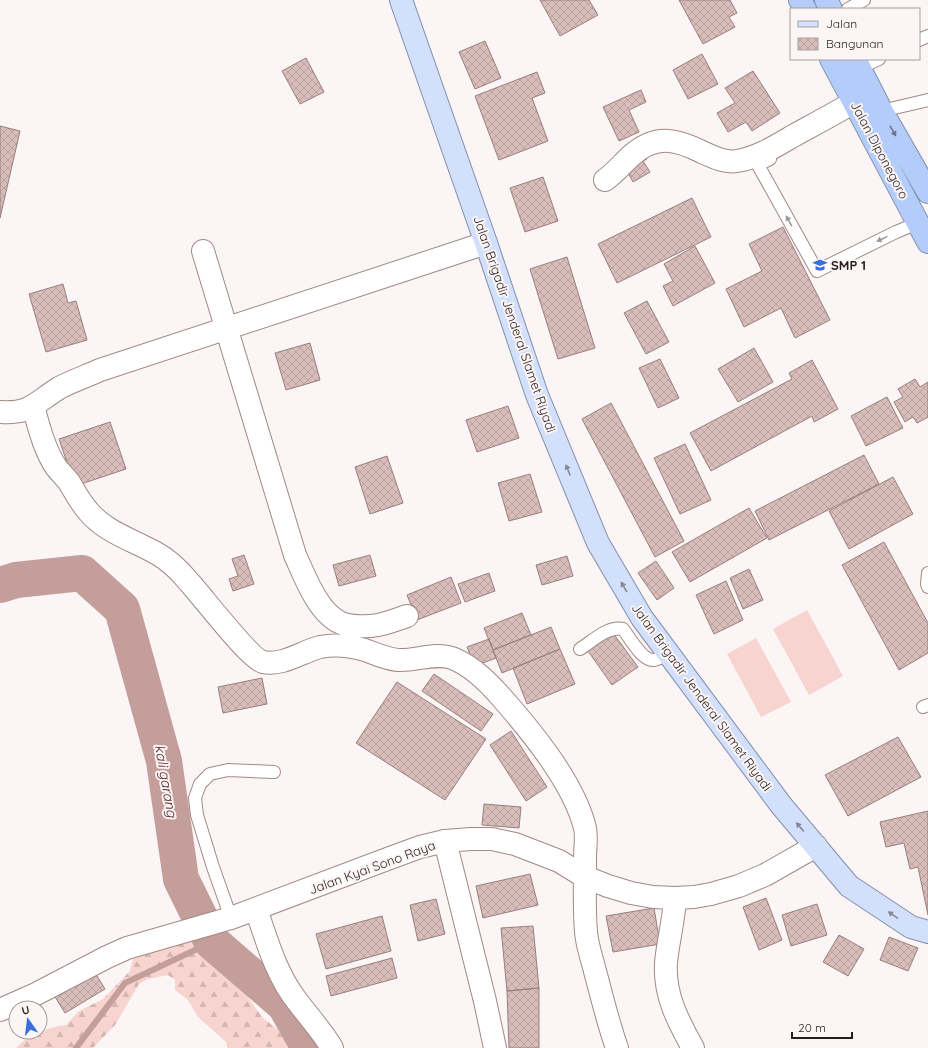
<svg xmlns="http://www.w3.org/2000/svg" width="928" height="1048" font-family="Quicksand,sans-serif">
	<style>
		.forest { fill: url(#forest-firs) }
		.garden { fill: #f7d4cf }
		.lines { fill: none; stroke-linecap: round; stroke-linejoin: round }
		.stream { stroke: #c39e9a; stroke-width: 6 }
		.river { stroke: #c39e9a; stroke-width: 36 }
		.building { fill: url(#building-cross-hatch); stroke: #987f7c }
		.lane-casing { stroke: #a28885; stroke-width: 14 }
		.street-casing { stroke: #a28885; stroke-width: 24 }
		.secondary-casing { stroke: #a28885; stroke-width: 24 }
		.primary-casing { stroke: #838fac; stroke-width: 24 }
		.highway-casing { stroke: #838fac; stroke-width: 24 }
		.lane { stroke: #fff; stroke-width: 12 }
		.street { stroke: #fff; stroke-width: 22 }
		.secondary { stroke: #fff; stroke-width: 22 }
		.primary { stroke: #d2e0fb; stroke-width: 22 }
		.highway { stroke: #b4ccf9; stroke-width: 22 }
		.oneway { fill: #6e748a }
		.oneway2 { fill: #9e9999 }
		.oneway3 { fill: #858897 }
		.labels { text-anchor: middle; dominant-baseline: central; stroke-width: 4; stroke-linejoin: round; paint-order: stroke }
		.street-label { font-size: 13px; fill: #271d1c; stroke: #fbf5f5 }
		.poi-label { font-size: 13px; font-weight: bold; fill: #271d1c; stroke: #fbf5f5; text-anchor: start }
		.water-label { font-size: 14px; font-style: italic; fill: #501f1c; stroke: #fbf5f5 }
	</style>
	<defs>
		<pattern id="forest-firs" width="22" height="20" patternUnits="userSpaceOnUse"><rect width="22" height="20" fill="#f7d4cf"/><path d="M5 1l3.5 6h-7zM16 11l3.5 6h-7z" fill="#d4b6b1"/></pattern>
		<pattern id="building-cross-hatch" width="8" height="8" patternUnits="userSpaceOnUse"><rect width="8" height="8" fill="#d9bdba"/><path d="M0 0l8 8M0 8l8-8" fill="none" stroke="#baa29f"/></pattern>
	</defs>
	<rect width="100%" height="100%" fill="#fbf5f5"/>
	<path class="forest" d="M188,940L219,956L262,1017L277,1029L282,1036L288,1048H228L226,1042L198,1017L188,1000L175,990V980L168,975L148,979L139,984L115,1025L93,1048H16L31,1034L58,1026L66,1025L79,1011L103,999L130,971L133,959Z"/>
	<path class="garden" d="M807,610L843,676L809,695L773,629Z
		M756,638L791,702L761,717L727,654Z"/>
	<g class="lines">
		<path class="stream" d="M76,1048L125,983L212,942"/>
		<path class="river" d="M0,585L16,580L82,573L122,609L164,761L181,879L212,942L285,1005L309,1048"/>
	</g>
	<path class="building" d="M540,0H589L598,15L560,36Z
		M679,0H730L737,13L729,17L735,27L703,44Z
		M485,41L501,78L475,89L459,52Z
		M702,54L718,84L688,99L673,70Z
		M306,58L324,92L300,104L282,71Z
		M753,71L780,113L752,131L746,122L728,132L717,113L735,103L725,88Z
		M537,72L545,93L532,98L548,141L499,160L475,96Z
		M641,90L646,102L629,110L639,132L619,141L603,107Z
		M0,126L20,131L0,218Z
		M644,155L647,159L643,161L650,172L633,182L625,167Z
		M543,177L558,221L525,232L510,188Z
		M692,198L711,237L617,283L598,244Z
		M783,227L830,320L795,338L781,308L744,327L726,289L762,271L749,244Z
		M695,246L715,283L673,306L663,286L673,281L664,264Z
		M567,257L595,348L558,359L530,269Z
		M63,284L68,303L76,301L87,340L46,352L29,294Z
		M647,301L669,342L646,354L624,313Z
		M310,343L320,380L286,390L275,353Z
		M754,348L773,382L738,402L718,369Z
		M660,359L679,398L658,408L639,368Z
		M812,360L838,409L814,422L812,416L711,471L690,433L792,379L789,373Z
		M915,379L920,387L928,382V417L917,423L913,417L905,422L894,402L903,397L898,389Z
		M887,397L903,428L866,446L851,416Z
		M611,403L684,541L655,557L582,419Z
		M508,406L519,438L477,452L466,420Z
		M110,422L126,469L75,486L59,439Z
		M685,444L711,500L680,514L654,458Z
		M864,455L879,484L769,540L755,511Z
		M387,456L403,503L370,514L355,467Z
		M530,474L542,512L509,521L498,483Z
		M893,477L913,514L849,549L829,511Z
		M749,508L767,538L690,582L672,552Z
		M884,542L928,623V653L899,670L842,565Z
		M244,555L254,584L233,591L229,579L238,576L232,559Z
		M370,555L376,576L339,586L333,565Z
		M567,556L573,576L542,585L536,565Z
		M656,561L674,588L657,600L638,573Z
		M749,569L763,600L743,609L730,578Z
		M489,573L495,591L465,602L458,584Z
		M451,577L461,603L417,620L407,595Z
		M726,581L743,620L714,634L696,595Z
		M522,613L531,635L493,650L484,628Z
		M551,627L560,649L502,673L493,650Z
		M613,633L638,667L612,685L588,651Z
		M489,639L496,658L475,666L467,647Z
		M560,649L575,684L527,704L513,668Z
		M434,674L493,714L481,731L422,691Z
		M262,678L267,704L223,713L218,687Z
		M397,682L486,739L445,800L356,743Z
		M511,731L547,787L526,801L490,745Z
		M898,737L921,777L848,816L825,775Z
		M484,804L521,807L519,828L482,825Z
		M928,811V915L918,867L910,869L904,843L886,847L880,822Z
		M530,874L538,905L483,918L476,886Z
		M766,898L782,940L759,950L743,907Z
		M436,899L445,934L418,941L410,905Z
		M817,904L827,935L791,946L782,915Z
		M654,908L660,944L613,952L606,916Z
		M382,916L391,951L326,969L316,934Z
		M533,926L539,988L507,991L501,928Z
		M839,935L864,949L848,976L823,962Z
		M889,937L918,948L908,971L880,960Z
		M392,958L397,978L331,996L326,976Z
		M92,968L105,989L65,1013L52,992Z
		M539,988V1048H509L507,991Z"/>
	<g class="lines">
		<defs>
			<path id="lane" d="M848,9L864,0
				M919,40L928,36
				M855,70L879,59
				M877,112L928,100
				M770,159L758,165L817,271L896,232L918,223
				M928,573L927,584L928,587
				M580,649C593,641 607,626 623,629C630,638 642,661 654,660C659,659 664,656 668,653
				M923,707L928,705
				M231,918L213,867L197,815L195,798L200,784L210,774L228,770L274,772"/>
			<path id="street" d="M605,180C615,173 623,163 632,155C656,134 676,139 702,152C713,157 725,163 737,161C757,158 776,146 793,136C813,125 834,114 854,102
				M203,251L295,555C305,577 318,613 341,623C351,627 368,627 378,625C388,623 398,619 407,616
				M33,406C39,427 44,449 56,467C60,472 65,477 69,482C75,492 80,502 88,511C105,532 133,540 156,553C169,560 180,571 189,582C202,596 250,659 263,662C283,666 301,652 320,647C335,644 351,646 365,650C376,654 386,659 398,660C416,661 435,652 452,658C471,665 489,683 502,698C532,732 574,783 585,828C587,837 585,848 585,858C585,882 584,908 586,932C587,945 592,959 595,971C602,997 608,1023 617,1048
				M0,412C31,414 35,403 59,388C72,381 87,376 100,370L486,243
				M445,841L485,1001L495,1048
				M675,898C674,920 668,941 666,963C664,995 678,1021 693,1048
				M256,909C267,941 276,974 297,1001C309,1017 322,1031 332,1048"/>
			<path id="secondary" d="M0,1010L36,994L107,957L127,948L231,918L390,858L420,847L445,841L471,839H492L515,844L559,861L585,877L608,886L631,893L653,897L675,898L694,897L711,894L739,886L765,875L816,846"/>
			<path id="primary" d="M401,0L486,243L537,395L598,543L642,618L781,805L849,886L911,927L928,932"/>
			<path id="highway" d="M800,0L805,9
				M826,0L831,9
				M831,59L928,242
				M855,59L881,110L928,192"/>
		</defs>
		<use href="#lane" class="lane-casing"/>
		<use href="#street" class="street-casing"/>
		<use href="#secondary" class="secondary-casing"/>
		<use href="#primary" class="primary-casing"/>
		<use href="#highway" class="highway-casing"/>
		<use href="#lane" class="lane"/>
		<use href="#street" class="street"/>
		<use href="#secondary" class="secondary"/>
		<use href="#primary" class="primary"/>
		<use href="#highway" class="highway"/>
	</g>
	<defs><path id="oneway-solid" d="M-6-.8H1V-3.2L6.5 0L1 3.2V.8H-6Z"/></defs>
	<use class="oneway" href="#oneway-solid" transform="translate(893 131) rotate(60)"/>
	<g class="oneway2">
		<use href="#oneway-solid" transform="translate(789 221) rotate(-119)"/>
		<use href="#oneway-solid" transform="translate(882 239) rotate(154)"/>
	</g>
	<g class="oneway3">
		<use href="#oneway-solid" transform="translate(568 470) rotate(-112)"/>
		<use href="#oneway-solid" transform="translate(624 587) rotate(-120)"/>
		<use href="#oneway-solid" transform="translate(800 827) rotate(-130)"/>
		<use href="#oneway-solid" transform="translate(893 915) rotate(-146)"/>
	</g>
	<defs>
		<symbol id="school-bare" viewBox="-9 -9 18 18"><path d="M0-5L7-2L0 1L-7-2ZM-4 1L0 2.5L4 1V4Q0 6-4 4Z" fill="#396edd" stroke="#fbf5f5" stroke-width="2.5" paint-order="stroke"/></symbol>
	</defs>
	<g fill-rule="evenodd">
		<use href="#school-bare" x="810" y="255" width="20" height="20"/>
	</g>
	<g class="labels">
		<g class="street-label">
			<text transform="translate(880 150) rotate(62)">Jalan Diponegoro</text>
			<text transform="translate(515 324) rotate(71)">Jalan Brigadir Jenderal Slamet Riyadi</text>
			<text transform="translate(702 697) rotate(54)">Jalan Brigadir Jenderal Slamet Riyadi</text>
			<text transform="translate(372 867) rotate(-20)">Jalan Kyai Sono Raya</text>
		</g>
		<g class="poi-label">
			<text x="831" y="265">SMP 1</text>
		</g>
		<g class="water-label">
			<text transform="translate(166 781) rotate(80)">kali garang</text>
		</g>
	</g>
	<rect x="790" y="8" width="130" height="52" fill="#fbf5f5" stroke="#a69f9e"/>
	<rect x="798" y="21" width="20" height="6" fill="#d2e0fb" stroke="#a69f9e"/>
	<text x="826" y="28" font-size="12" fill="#271d1c">Jalan</text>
	<rect x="798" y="38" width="20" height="12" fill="url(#building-cross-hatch)" stroke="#a69f9e"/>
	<text x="826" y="48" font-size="12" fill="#271d1c">Bangunan</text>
	<g transform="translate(28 1020) rotate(346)"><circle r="19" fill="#fbf5f5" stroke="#a69f9e"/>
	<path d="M0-3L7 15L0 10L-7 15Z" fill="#396edd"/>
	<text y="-6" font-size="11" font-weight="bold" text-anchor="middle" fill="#271d1c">U</text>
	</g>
	<path d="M792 1032v6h60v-6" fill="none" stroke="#271d1c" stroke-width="2"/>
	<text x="798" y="1032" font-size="12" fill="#271d1c" stroke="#fbf5f5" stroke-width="3" paint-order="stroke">20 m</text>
</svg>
